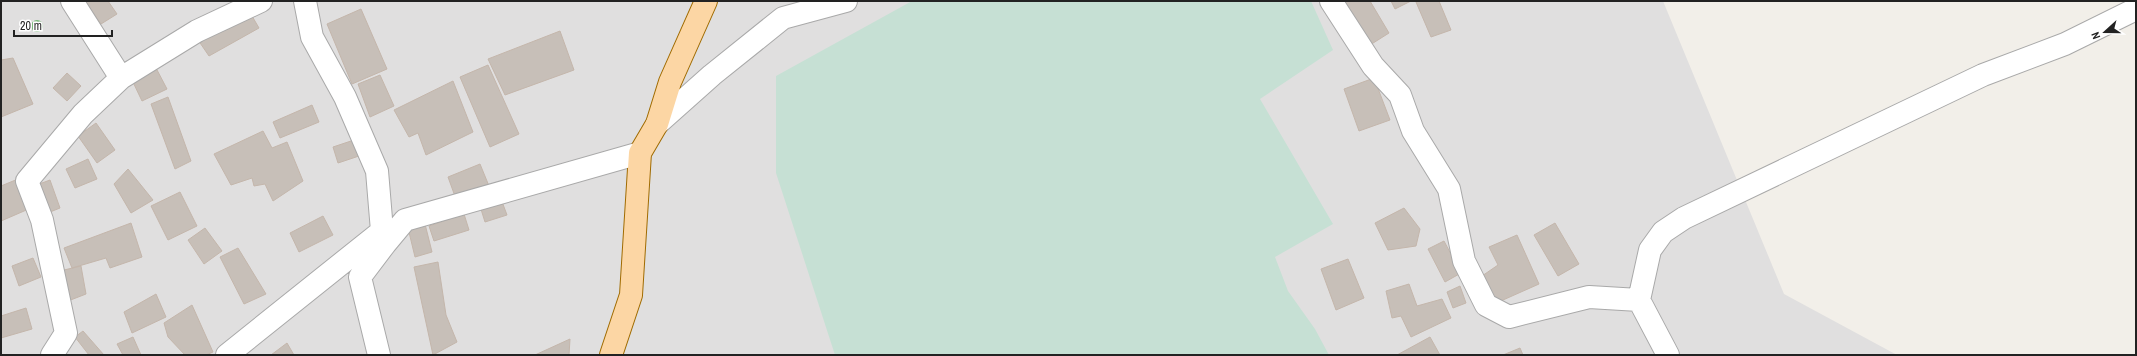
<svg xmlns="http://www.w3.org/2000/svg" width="2137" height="356" font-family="'Archivo Narrow',sans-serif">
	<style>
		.residential { fill: #e0dfdf }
		.wetland { fill: #c6e0d4 }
		.building { fill: #c7bfb8; stroke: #c4b6ab }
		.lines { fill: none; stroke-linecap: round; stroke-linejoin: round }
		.minor-casing { stroke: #a9a9a9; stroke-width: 24 }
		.major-casing { stroke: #a06b00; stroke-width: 24 }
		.minor { stroke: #fff; stroke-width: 22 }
		.major { stroke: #fcd6a4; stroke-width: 22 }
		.tree { fill: #74b475 }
	</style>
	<rect width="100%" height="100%" fill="#f2efe9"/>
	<path class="residential" d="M1,1H1663L1784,294L1897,355H1Z"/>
	<path class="wetland" d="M912,1H1311L1333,50L1260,99L1333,224L1275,257L1288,291L1315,329L1329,355H835L776,173V76Z"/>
	<path class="building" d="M85,1H108L117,14L101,24Z
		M1344,1H1370L1389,33L1370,45Z
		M1391,1H1411L1395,9Z
		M1418,1H1439L1451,30L1431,37L1416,2Z
		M361,9L387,69L352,84L327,24Z
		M252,16L259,28L209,56L196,37Z
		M560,31L574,70L505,95L488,59Z
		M13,58L33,104L1,117V60Z
		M488,65L519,134L490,147L460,77Z
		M156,68L167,89L142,101L132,80Z
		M67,73L81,86L67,101L53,88Z
		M380,75L394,106L370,117L358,84Z
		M1374,78L1390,120L1359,131L1344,89Z
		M453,81L473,132L426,155L418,133L409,137L394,110Z
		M168,97L191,161L175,169L151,104Z
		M312,105L319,122L280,138L273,122Z
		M96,123L115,150L97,163L78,136Z
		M263,131L272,148L287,142L303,181L273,201L265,184L254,186L252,178L231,185L214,154Z
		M354,140L359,156L338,163L333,147Z
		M88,159L97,179L75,188L66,169Z
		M480,164L489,186L456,199L448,177Z
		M128,169L153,200L131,213L114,184Z
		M18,179L31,208L1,221V186Z
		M50,180L60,208L45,214L34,186Z
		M180,192L197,226L168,240L151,206Z
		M501,199L507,215L485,222L480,206Z
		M1404,208L1420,229L1416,246L1388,250L1375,223Z
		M464,214L469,230L434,241L429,226Z
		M323,216L333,235L299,252L290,233Z
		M131,223L142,257L110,268L106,258L72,268L64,248Z
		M1555,223L1579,264L1558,276L1534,235Z
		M425,224L432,252L415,257L408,228Z
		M205,228L222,251L204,264L188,240Z
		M1517,235L1539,284L1494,304L1482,276L1498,265L1489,247Z
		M1444,241L1461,273L1445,282L1428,249Z
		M238,248L266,294L244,304L220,257Z
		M33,258L41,277L19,286L12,266Z
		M1348,259L1364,298L1336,310L1321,269Z
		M438,262L446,315L457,342L433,355L414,267Z
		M81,266L86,294L68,301L64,270Z
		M1409,284L1417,306L1442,299L1451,318L1411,337L1401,316L1392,318L1386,291Z
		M1460,286L1466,303L1453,308L1447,292Z
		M156,294L166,317L132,333L124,312Z
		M192,305L213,352L206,355H185L168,337L164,323Z
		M26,308L32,329L1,338V316Z
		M83,331L104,355H89L75,337Z
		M133,337L141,355H123L117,344Z
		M1430,337L1440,355H1397Z
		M570,339L569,355H535Z
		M287,343L294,355H271Z
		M1520,348L1523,355H1503Z"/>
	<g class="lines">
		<defs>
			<path id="minor" d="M72,1L121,78
				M305,1L312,37L345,97L377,171L382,231L385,244L360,277L379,355
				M1331,1L1373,66L1400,95L1413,131L1449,189L1464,261L1486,305L1509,317L1589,297L1639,300L1668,355
				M657,124L712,75L783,18L846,1
				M385,244L405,220L640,153
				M1639,300L1650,250L1663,232L1684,218L1983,75L2065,44L2136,9
				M52,355L66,333L42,220L27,181L83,114L121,78L197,31L261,1
				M227,355L382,231"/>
			<path id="major" d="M611,355L631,295L640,153L657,124L670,82L706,1"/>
		</defs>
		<use href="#minor" class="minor-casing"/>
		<use href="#major" class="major-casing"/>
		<use href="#minor" class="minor"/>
		<use href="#major" class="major"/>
	</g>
	<circle class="tree" cx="37" cy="26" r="6"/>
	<rect width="2137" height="356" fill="none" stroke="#222222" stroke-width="4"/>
	<g transform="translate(2105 32) rotate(249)" stroke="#ffffff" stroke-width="3" paint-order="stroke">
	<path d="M0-3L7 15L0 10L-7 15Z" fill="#222222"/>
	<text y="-6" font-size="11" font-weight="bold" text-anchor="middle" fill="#222222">N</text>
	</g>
	<path d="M14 30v6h98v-6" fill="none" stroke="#222222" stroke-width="2"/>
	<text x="20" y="30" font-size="12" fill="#222222" stroke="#ffffff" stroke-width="3" paint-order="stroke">20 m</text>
</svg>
